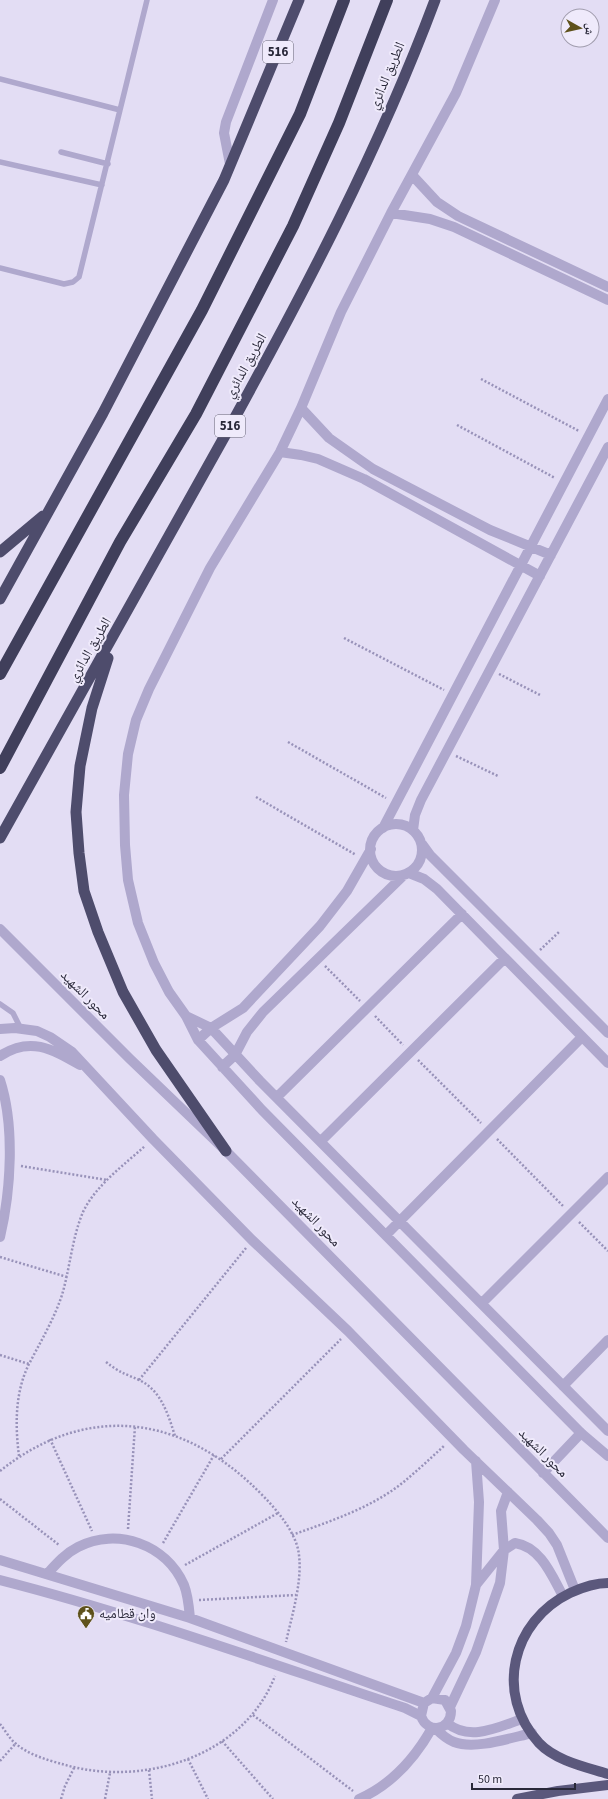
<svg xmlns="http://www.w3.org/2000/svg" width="608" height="1799" font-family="'Source Sans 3','Noto Naskh Arabic',sans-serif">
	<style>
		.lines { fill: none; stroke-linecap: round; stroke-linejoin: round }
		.path { stroke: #9892b9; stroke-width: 2.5; stroke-dasharray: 2 2; stroke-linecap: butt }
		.service { stroke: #afa8cd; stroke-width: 5.5 }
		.minor { stroke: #afa8cd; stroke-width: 10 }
		.tertiary { stroke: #afa8cd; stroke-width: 10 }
		.primary { stroke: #5b587c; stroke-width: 10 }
		.trunk { stroke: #4e4c6c; stroke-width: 11 }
		.motorway { stroke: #403f5b; stroke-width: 12 }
		.labels { text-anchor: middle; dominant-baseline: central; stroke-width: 4; stroke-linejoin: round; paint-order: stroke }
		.shield { fill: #efeafb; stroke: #646273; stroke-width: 1 }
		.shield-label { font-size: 13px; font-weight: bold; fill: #292839 }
		.street-label { font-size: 14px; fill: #292839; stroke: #efeafb }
		.poi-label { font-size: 14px; fill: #292839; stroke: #efeafb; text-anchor: start }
	</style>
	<rect width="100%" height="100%" fill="#e3ddf4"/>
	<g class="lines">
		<path class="path" d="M481,379L579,431
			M457,425L555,478
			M344,638L444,690
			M499,674L540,695
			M288,742L386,798
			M456,756L498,776
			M256,797L356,855
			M540,950L560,931
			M325,966L360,1001
			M375,1016L403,1045
			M418,1060L481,1123
			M497,1139L564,1207
			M21,1166L107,1180
			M579,1222L608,1251
			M0,1257L67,1277
			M0,1355L29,1364
			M106,1362C120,1373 124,1373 139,1380C161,1390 168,1414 175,1436
			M139,1380L246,1248
			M50,1439L92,1531
			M19,1456C15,1425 15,1392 29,1364C41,1341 54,1319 62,1295C70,1268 72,1238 83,1212C96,1185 124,1165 145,1146
			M221,1459L341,1339
			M0,1471C83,1405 174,1413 251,1484C269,1501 292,1525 298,1549C304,1577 292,1615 286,1642
			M0,1499L59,1545
			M128,1529L135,1426
			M292,1535C331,1521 374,1507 406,1480C419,1469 432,1457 445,1445
			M163,1543L214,1455
			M185,1565L278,1513
			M199,1600L296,1595
			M253,1715L353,1791
			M0,1724C5,1730 9,1738 15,1743C27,1754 47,1760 62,1764C141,1788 243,1758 275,1676
			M222,1741L273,1799
			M188,1759L208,1799
			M0,1761L16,1743
			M149,1770L152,1799
			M61,1799L65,1786L74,1768
			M105,1799L110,1773"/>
		<path class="service" d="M0,79L120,110
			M61,152L108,164
			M0,162L102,185
			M0,268L64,284L73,282L79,277L147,0
			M0,1004L13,1013L21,1029"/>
		<path class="minor" d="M495,0L456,93L391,213L341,312L301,408L280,452L210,568L149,689L136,720L128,754L124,795L125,845L128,880L138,923L154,963L169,992L186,1016L198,1040L262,1110L581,1433L608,1456
			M230,164L224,133L226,122L273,0
			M412,175L437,202L458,216L608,287
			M391,213L430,219L454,227L608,300
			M301,408L329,438L373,469L490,530L551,555
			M280,452L301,455L318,459L364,479L540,576
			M370 850a26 26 0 1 1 52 0a26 26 0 1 1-52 0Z
			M383,828L608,399
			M413,830L415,815L421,800L608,447
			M422,844L430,855L608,1033
			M409,873L424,879L437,889L608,1063
			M186,1016L211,1028L260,1081L608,1431
			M0,1029L15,1028L37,1031L50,1037L72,1052L153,1139L252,1240L348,1331L464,1450L537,1520L549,1533L557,1545L575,1590
			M198,1040L211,1028L243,1008L320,926L347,891L371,849
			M0,1056C30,1036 52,1049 80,1065
			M222,1067L235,1055L247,1032L263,1012L404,875
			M0,1080C15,1126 11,1190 0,1237
			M277,1097L462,914
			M321,1141L505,958
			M386,1235L582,1037
			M482,1303L608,1177
			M563,1386L608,1340
			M0,1560L190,1618L424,1703
			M48,1573C57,1563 66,1553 78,1547C117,1527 166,1544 184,1585C188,1595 189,1607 190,1618
			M0,1580C137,1615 271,1664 405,1708L421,1716C427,1734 451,1731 451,1711L445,1700L432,1698L424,1703L421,1716
			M476,1585L504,1550L515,1543C541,1547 552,1576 563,1596
			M432,1698L456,1653L466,1626L476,1585L479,1502L476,1461
			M450,1707L476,1652L500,1583L504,1550L501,1511L508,1492
			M447,1723C470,1742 498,1727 522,1719
			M436,1729C441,1734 446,1739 454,1742C475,1750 510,1738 532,1733
			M359,1799C391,1785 415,1758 432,1728"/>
		<path class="tertiary" d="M0,929L130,1059L226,1151L608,1538
			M543,1473L581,1433"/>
		<path class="primary" d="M608,1583C594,1583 583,1587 570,1593C512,1621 494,1694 539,1743C556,1761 586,1767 608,1774
			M517,1799L558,1791L608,1785"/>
		<path class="trunk" d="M0,552L43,516
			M0,599L103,413L224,180L299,0
			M108,658L92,708L80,766L76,812L79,853L84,891L98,932L123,992L156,1050L226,1151
			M0,838C76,703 152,568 227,432C304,292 379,150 435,0"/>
		<path class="motorway" d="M0,674L202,310L300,114L344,0
			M0,768L120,542L196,414L293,226L339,123L387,0"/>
	</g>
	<defs>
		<symbol id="civic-pin" viewBox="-11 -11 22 30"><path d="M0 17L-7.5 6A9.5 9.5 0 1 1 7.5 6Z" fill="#5e511b" stroke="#efeafb"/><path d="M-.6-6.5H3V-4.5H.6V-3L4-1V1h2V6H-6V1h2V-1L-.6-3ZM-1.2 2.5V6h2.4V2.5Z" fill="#fff"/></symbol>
	</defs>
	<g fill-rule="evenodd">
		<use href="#civic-pin" x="76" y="1604" width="20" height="27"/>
	</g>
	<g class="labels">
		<g class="shield">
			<rect x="263" y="41" width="30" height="22" rx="3"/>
			<rect x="215" y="415" width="30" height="22" rx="3"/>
		</g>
		<g class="shield-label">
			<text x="278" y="52">516</text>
			<text x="230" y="426">516</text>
		</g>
		<g class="street-label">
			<text transform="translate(387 76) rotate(-67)">الطريق الدائري</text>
			<text transform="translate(246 366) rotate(-61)">الطريق الدائري</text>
			<text transform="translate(90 650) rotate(-60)">الطريق الدائري</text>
			<text transform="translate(85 995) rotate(45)">محور الشهيد</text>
			<text transform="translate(316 1222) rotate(46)">محور الشهيد</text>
			<text transform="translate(543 1453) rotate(45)">محور الشهيد</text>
		</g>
		<g class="poi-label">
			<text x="99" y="1614">وان قطاميه</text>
		</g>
	</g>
	<g transform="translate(580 28) rotate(98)"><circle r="19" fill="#efeafb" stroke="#a09cad"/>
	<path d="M0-3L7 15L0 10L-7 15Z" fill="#5e511b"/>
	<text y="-6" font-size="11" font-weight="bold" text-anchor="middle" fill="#292839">ش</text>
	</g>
	<path d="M472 1783v6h103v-6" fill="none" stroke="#292839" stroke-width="2"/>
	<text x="478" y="1783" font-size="12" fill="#292839" stroke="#efeafb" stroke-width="3" paint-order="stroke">50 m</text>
</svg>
